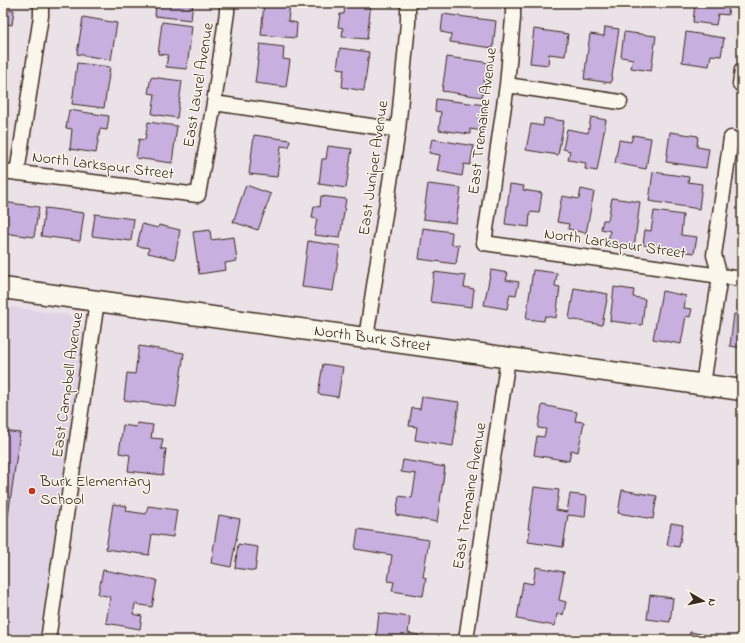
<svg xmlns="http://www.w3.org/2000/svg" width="745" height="643" font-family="'Indie Flower',sans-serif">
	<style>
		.built { fill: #e0d3e5 }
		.building { fill: #c7b0df; stroke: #3b2a1e }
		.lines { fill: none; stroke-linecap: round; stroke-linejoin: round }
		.street-casing { stroke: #3b2a1e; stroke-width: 17 }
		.secondary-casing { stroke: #3b2a1e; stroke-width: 23 }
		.street { stroke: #fbf7ec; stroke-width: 14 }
		.secondary { stroke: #fbf7ec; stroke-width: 20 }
		.poi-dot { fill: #c8321e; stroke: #fbf7ec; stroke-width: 1.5 }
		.labels { text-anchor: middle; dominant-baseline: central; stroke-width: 3; stroke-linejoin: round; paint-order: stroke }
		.street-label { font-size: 16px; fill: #3b2a1e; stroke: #fbf7ec }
		.poi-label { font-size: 16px; fill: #3b2a1e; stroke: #fbf7ec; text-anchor: start }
	</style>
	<rect width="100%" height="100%" fill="#ebe2e8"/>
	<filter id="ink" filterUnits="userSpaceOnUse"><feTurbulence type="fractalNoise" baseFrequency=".025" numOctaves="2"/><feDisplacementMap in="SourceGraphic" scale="8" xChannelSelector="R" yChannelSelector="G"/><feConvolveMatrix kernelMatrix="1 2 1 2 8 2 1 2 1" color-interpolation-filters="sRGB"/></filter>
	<g filter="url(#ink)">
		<path class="built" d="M3,306L69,315L81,326L83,334V341L39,640H3Z"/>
		<path class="building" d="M156,3H193L191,20L155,16Z
			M264,3H290L288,21L297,23L296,38L261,35Z
			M345,3H371L367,39L342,37L343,28L338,27L340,14H344Z
			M695,3H729L728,15L718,14L716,25L693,22Z
			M3,9L14,10L12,25L7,24L3,46Z
			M443,14L496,21L493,48L450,42L451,34L441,32Z
			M83,17L117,23L111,60L77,54Z
			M162,22L192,26L187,69L166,67L168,55L158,54Z
			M605,27L619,29L611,83L584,79L590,34L604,36Z
			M534,29L568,34L565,56L549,54L548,65L530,63Z
			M624,32L656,36L651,71L631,68L633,59L621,57Z
			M686,32L724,38L721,56L711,55L709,66L682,62Z
			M260,44L284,47L283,59L290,60L286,87L255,83Z
			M340,48L369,52L364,91L342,87L344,69L337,68Z
			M447,57L492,63L490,81L484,80L482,97L442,91Z
			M77,63L110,67L104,108L72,104Z
			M151,77L182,81L177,118L152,114L155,94L148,93Z
			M436,99L486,105L483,131L470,129V134L439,130L441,112L435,111Z
			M69,110L109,116L107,130L100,129L96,153L70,149L72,129L66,128Z
			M591,117L606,120L597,171L585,169L586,163L568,160L570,151L563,149L567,129L588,133Z
			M544,118L564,121L558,155L526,150L531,124L543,126Z
			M148,122L177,126L172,163L136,158L139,139L145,140Z
			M670,132L698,136L697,147L709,149L706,168L666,162Z
			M254,135L290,140L289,147L281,146L277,177L249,174Z
			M633,135L651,138L646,169L615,163L619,140L631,142Z
			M432,139L474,146L470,165L464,164L462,176L437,171L440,155L429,153Z
			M328,146L352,149L346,188L319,184L322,159H326Z
			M653,172L689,177L688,182L702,184L699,209L649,201Z
			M428,184L461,188L456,223L423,219Z
			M510,184L524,186L523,190L542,193L539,213L530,212L529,227L505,224Z
			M246,185L271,194L258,230L233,222Z
			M581,189L594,192L586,233L568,229L569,224L557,222L562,196L579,199Z
			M321,196L346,199L340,238L314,235L317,219L312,218L314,206L320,207Z
			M612,198L640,202L634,248L608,244L610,231L601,229L603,220H608Z
			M3,202L39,207L34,237L3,233Z
			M45,208L84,213L80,241L41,236Z
			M654,211L683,215L681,235L697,237L694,253L643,245L645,230L651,231Z
			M95,214L134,219L131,241L92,236Z
			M142,224L158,228L159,225L180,230L175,259L148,253L149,248L137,246Z
			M423,228L452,232L451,244L459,245L456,264L419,259Z
			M210,230L211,240L234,237L237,261L225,263L226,270L199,274L193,232Z
			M308,241L340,246L333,291L302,287Z
			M491,270L508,273L506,280L519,282L516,295L510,294L507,309L484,305Z
			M533,270L557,273L555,286L560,287L556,318L545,316L544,321L526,319Z
			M434,272L466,276L464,287L474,289L472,307L430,302Z
			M614,287L634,290L633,297L645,299L642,325L610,321Z
			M574,288L608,294L602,325L569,319Z
			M662,291L686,296L684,308L692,309L690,317L686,316L681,344L653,339Z
			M734,314L742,315V348L730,346Z
			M139,346L184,353L176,407L124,400L127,373L135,374Z
			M323,364L343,367L338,397L318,394Z
			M422,397L459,402L453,446L415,440L417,427L409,426L412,408L420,409Z
			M542,405L577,412L575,421L584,422L578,452L571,450L569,461L534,455L537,436L544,437L546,429L538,428Z
			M137,423L153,425L151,438L163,439L161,449H166L163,475L128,471L130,455L119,453L123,425L136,427Z
			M3,431L20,433L3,550Z
			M403,460L445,467L437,522L396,515L399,496L412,498L416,474L401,472Z
			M534,487L559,490L556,510L567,512L570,494L587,496L585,517L568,515L563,547L528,542L530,529H528Z
			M622,490L657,496L653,519L618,513Z
			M113,504L127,506L126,511L146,514L148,506L177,510L173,537L152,534L149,555L106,549Z
			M219,515L240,519L231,567L211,563Z
			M671,523L683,525L679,547L667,545Z
			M358,529L429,540L423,577L426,578L423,596L392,591L394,582L388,581L392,555L355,549Z
			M238,544L258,547L255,571L235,568Z
			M536,567L564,572L559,600L566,602L563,615L557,614L555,626L517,619L523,582L533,584Z
			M103,570L157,580L152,607L135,604L133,614L142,616L140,629L106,623L110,597L98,594Z
			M650,595L673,598L670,622L647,619Z
			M379,613L410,617L408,633L419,635L418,640H376Z
			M690,632L723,638L722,640H689Z"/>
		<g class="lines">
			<defs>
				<path id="street" d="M513,3V18L507,85L484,243L742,279
					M740,84L742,70
					M507,85L620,102
					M214,103L398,130
					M3,171L198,195L214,103L227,12V3
					M17,173L41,16V3
					M366,338L398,130L408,23V3
					M703,384L720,276L714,255L731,138
					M48,640L97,301
					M466,640L508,358"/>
				<g id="secondary">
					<path id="s1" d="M3,288L742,390"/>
				</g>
			</defs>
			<use href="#street" class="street-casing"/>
			<use href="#secondary" class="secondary-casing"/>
			<use href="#street" class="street"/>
			<use href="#secondary" class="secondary"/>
		</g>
	</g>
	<circle class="poi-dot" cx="32" cy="491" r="4"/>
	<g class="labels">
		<g class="street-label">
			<text transform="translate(199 85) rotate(-81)">East Laurel Avenue</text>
			<text transform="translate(483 121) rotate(-83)">East Tremaine Avenue</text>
			<text transform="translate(103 166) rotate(7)">North Larkspur Street</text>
			<text transform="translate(374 168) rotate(-82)">East Juniper Avenue</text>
			<text transform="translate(615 244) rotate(8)">North Larkspur Street</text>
			<text stroke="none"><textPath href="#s1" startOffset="373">North Burk Street</textPath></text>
			<text transform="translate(68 385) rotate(-82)">East Campbell Avenue</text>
			<text transform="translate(470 496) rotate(-81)">East Tremaine Avenue</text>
		</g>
		<g class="poi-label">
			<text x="40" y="482">Burk Elementary<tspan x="40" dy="18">School</tspan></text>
		</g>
	</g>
	<rect width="745" height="643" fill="none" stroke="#fbf7ec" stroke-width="16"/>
	<rect x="8" y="8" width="729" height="627" fill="none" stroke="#3b2a1e" stroke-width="1.5" filter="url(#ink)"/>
	<g transform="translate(703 601) rotate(99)" stroke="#fbf7ec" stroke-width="3" paint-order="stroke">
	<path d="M0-3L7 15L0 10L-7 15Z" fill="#3b2a1e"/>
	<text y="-6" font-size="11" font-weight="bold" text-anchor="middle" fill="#3b2a1e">N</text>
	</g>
</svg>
